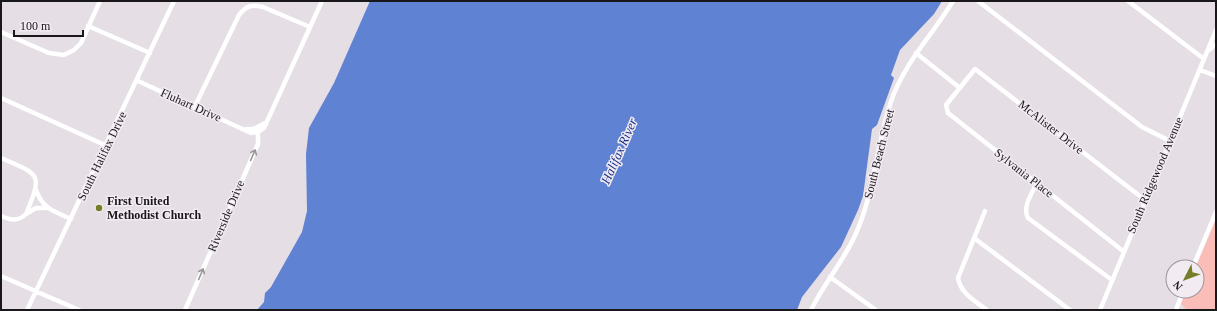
<svg xmlns="http://www.w3.org/2000/svg" width="1217" height="311" font-family="Georgia,serif">
	<style>
		.green { fill: #fbbdb7 }
		.water { fill: #5f82d2 }
		.lines { fill: none; stroke-linecap: round; stroke-linejoin: round }
		.minor { stroke: #fff; stroke-width: 4.5 }
		.oneway { stroke: #989798 }
		.poi-dot { fill: #757d28; stroke: #f2ebf2; stroke-width: 1.5 }
		.labels { text-anchor: middle; dominant-baseline: central; stroke-width: 3; stroke-linejoin: round; paint-order: stroke }
		.street-label { font-size: 12px; fill: #191719; stroke: #f2ebf2 }
		.poi-label { font-size: 12px; font-weight: bold; fill: #191719; stroke: #f2ebf2; text-anchor: start }
		.water-label { font-size: 13px; font-style: italic; fill: #102d8a; stroke: #f2ebf2 }
	</style>
	<rect width="100%" height="100%" fill="#e5dee5"/>
	<path class="green" d="M1216,219V310H1187L1181,304L1186,291H1197L1196,267Z"/>
	<path class="water" d="M370,1H942L934,14L900,50L891,75L894,78L877,125L872,129L863,196L858,210L841,247L802,297L797,310H257L264,302L265,293L271,287L302,232L307,211L306,154L309,128L334,83Z"/>
	<g class="lines">
		<path class="minor" d="M978,1L1142,127L1170,141
			M1128,1L1204,59
			M88,26L150,53
			M1,32L49,53L64,55L74,50L81,43L100,1
			M1209,50L1216,44
			M916,53L960,88
			M1200,70L1216,76
			M138,81L251,133L258,132
			M1,98L107,146
			M195,106L239,15C246,6 251,4 263,7L310,27
			M246,129H254L265,123
			M258,132L264,128L322,1
			M1,158C40,175 43,173 26,214C18,222 10,220 1,216
			M1037,183C1032,193 1022,207 1028,218L1112,280
			M36,190C43,209 53,211 71,219
			M985,211L958,278C961,294 975,301 987,310
			M26,214L36,208H46
			M974,238L1070,310
			M1123,251L948,113L946,105L975,69L1145,200
			M1193,267L1216,212
			M1,276L79,310
			M830,277L876,310
			M27,310L174,1
			M185,310L258,144V132
			M811,310C825,281 848,256 859,226C876,184 877,138 893,96C907,60 933,34 953,1
			M1100,310L1216,30
			M1176,310L1183,291"/>
	</g>
	<defs><path id="oneway-shaft" d="M-6 0H5M1.5-3L5.5 0L1.5 3" fill="none" stroke-width="1.6" stroke-linecap="round" stroke-linejoin="round"/></defs>
	<g class="oneway">
		<use href="#oneway-shaft" transform="translate(253 155) rotate(-66)"/>
		<use href="#oneway-shaft" transform="translate(201 274) rotate(-67)"/>
	</g>
	<circle class="poi-dot" cx="99" cy="208" r="4"/>
	<g class="labels">
		<g class="street-label">
			<text transform="translate(191 105) rotate(24)">Fluhart Drive</text>
			<text transform="translate(1051 127) rotate(38)">McAlister Drive</text>
			<text transform="translate(879 154) rotate(-76)">South Beach Street</text>
			<text transform="translate(102 156) rotate(-64)">South Halifax Drive</text>
			<text transform="translate(1024 173) rotate(38)">Sylvania Place</text>
			<text transform="translate(1155 175) rotate(-67)">South Ridgewood Avenue</text>
			<text transform="translate(226 216) rotate(-67)">Riverside Drive</text>
		</g>
		<g class="poi-label">
			<text x="107" y="201">First United<tspan x="107" dy="14">Methodist Church</tspan></text>
		</g>
		<g class="water-label">
			<text transform="translate(619 151) rotate(-66)">Halifax River</text>
		</g>
	</g>
	<rect width="1217" height="311" fill="none" stroke="#191719" stroke-width="4"/>
	<g transform="translate(1185 279) rotate(228)"><circle r="19" fill="#f2ebf2" stroke="#9b969b"/>
	<path d="M0-3L7 15L0 10L-7 15Z" fill="#757d28"/>
	<text y="-6" font-size="11" font-weight="bold" text-anchor="middle" fill="#191719">N</text>
	</g>
	<path d="M14 30v6h69v-6" fill="none" stroke="#191719" stroke-width="2"/>
	<text x="20" y="30" font-size="12" fill="#191719" stroke="#f2ebf2" stroke-width="3" paint-order="stroke">100 m</text>
</svg>
